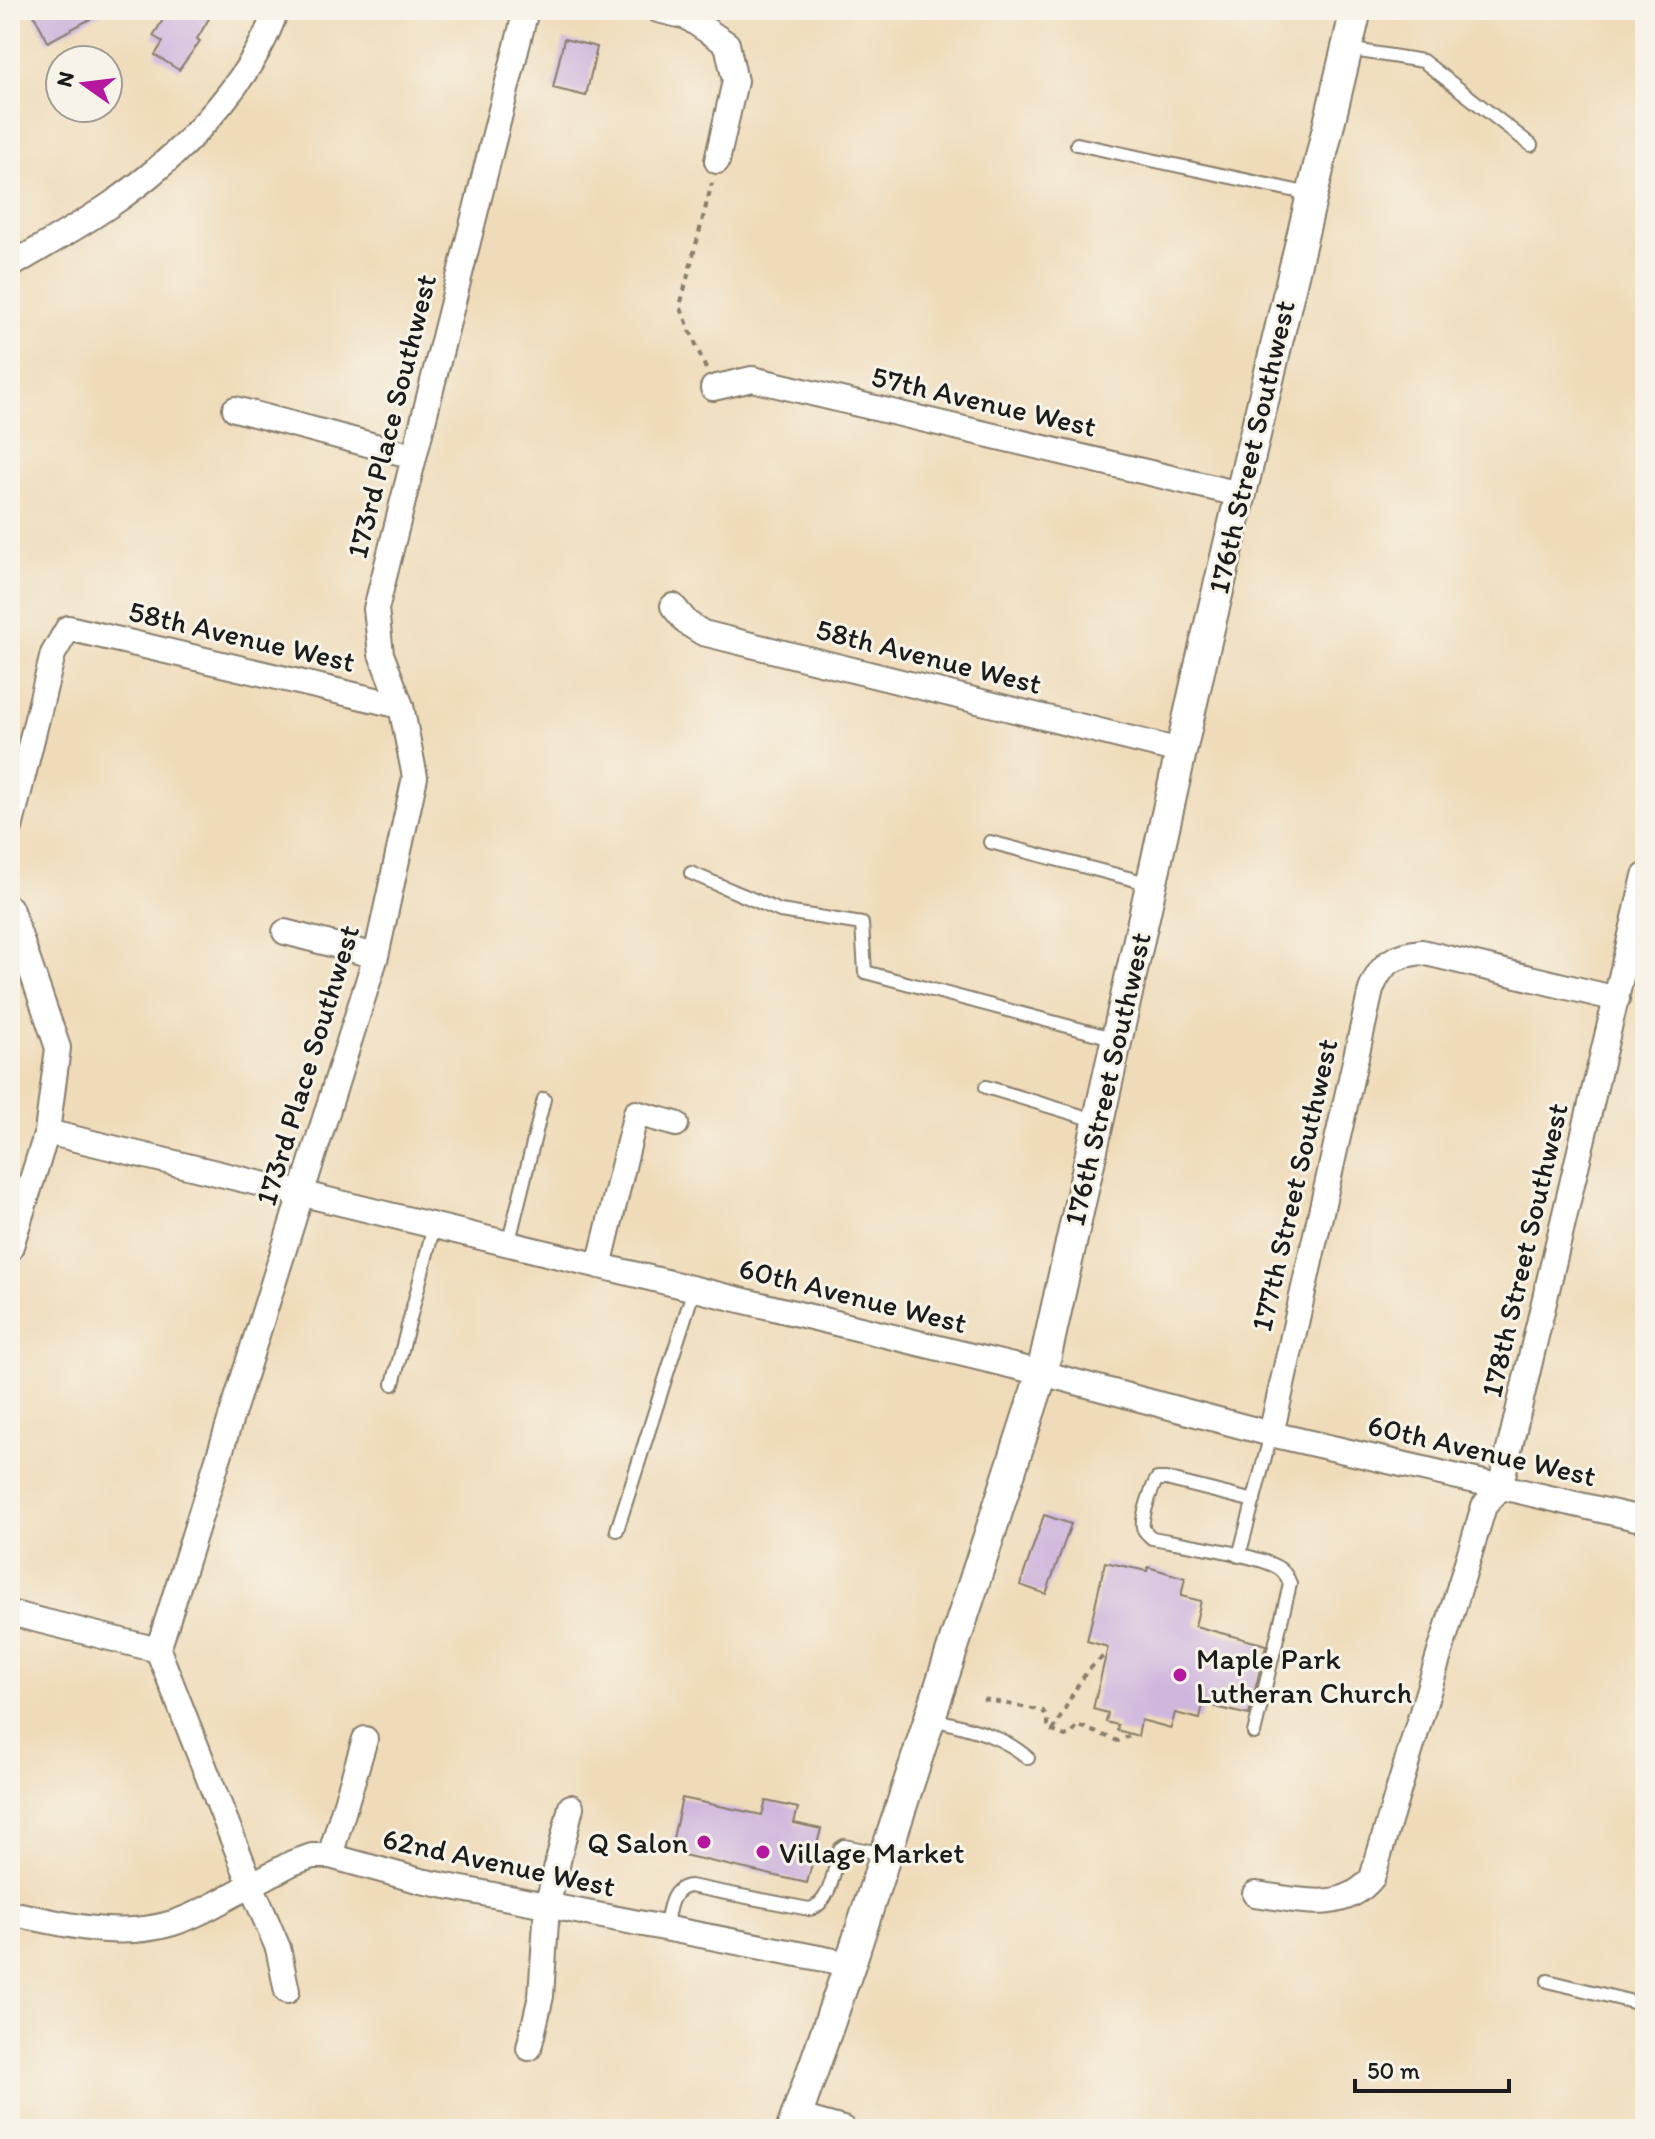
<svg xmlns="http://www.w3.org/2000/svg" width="1655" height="2139" font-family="Itim,sans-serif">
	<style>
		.building { fill: #cfb6dd }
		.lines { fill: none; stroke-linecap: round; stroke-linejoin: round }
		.service-casing { stroke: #867c6a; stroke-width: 16 }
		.minor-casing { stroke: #867c6a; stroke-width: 28 }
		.tertiary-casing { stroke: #867c6a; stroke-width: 34 }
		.path { stroke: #867c6a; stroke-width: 4; stroke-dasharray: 6 6; stroke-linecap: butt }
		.service { stroke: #fff; stroke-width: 12 }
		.minor { stroke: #fff; stroke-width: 24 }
		.tertiary { stroke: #fff; stroke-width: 30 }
		.poi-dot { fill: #b5179e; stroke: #f7f3e8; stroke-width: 3 }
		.labels { text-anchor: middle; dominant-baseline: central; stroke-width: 6; stroke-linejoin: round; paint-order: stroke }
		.street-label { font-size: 30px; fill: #1c1c1c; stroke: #f7f3e8 }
		.poi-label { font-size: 30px; fill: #1c1c1c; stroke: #f7f3e8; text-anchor: start }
	</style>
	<rect width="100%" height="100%" fill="#f7f3e8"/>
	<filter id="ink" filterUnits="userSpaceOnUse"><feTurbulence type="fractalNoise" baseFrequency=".0125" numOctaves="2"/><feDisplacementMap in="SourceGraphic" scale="16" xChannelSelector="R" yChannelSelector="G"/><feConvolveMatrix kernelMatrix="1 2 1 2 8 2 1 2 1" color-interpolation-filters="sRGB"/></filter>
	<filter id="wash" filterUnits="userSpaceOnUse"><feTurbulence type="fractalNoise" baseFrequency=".006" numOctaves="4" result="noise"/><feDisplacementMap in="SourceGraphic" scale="32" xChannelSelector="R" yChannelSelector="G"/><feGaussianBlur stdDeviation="1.8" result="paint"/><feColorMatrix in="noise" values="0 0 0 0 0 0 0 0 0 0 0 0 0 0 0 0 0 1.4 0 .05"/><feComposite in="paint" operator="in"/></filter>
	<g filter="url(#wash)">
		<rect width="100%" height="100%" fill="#efdbb9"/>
		<g id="blocks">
			<path class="building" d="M44,10H107L48,42L34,15Z
				M169,10H214L197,39L200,41L179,70L155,55L163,42L153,36Z
				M564,39L597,47L586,96L553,88Z
				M1044,1515L1071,1524L1046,1594L1020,1585Z
				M1105,1562L1147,1571L1148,1567L1185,1578L1181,1596L1201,1601L1195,1626L1266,1645L1249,1715L1203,1704L1200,1719L1175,1713L1171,1728L1141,1720L1138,1736L1117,1730L1118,1725L1106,1722L1108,1713L1093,1709L1108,1647L1087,1641Z
				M682,1798L762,1815L766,1801L798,1808L794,1823L821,1829L807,1883L670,1852Z"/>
		</g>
	</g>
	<g filter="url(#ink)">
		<use href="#blocks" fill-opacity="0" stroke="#867c6a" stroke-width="2"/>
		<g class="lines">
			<defs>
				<path id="service" d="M1347,49L1423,61L1531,145
					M1077,144L1310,194
					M990,842L1151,884
					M691,873L780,911L862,924L865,972L1116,1039
					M986,1087L1098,1121
					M508,1245L544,1099
					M393,1384L434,1226
					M617,1530L694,1289
					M1239,1556L1271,1434
					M930,1718C966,1728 999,1733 1028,1758
					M1254,1733L1290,1584C1288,1577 1285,1573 1280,1569C1262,1555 1178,1543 1152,1538C1148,1534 1144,1532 1143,1527C1141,1518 1152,1487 1157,1479H1166L1254,1501
					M665,1929C669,1912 669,1888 690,1886L809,1909C831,1905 834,1868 840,1849L844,1846L885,1854
					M1548,1981L1645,2005"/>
				<path id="minor" d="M658,10L687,17L727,44L735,81L717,161
					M10,266C43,246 78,227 110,205C175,161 251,85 276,10
					M713,388L752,379L1239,494
					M235,409L413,456
					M673,606L687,623L703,633L1180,751
					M10,828L53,654L68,628L401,706
					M10,908L58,1048L47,1132L10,1249
					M285,932L376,956
					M47,1132L1042,1373L1271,1434L1645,1520
					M599,1266L636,1113L676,1124
					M1271,1434L1371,990C1381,963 1394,955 1422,952L1617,999
					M10,1613L158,1650
					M330,1856L365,1739
					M1255,1894C1296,1899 1342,1915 1372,1878L1484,1506L1500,1488L1645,876
					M20,1915C72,1926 120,1939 173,1923C199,1915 226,1898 251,1885L158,1650L376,956L415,777L401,706L381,654L376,609L526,10
					M287,1991L278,1948L251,1885L292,1863L312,1856H330L421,1881L850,1964
					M529,2048L541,1996L547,1907L571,1807
					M796,2116L843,2129"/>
				<path id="tertiary" d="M792,2129L850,1964L1042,1373L1201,662L1356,10"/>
			</defs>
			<use href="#service" class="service-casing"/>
			<use href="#minor" class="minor-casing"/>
			<use href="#tertiary" class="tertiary-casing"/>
			<path class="path" d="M706,369L680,306L712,183
				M10,1139L22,1140
				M983,1699L1043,1711L1048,1719V1729L1065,1736L1073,1733L1077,1725L1118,1741L1129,1736
				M1053,1731C1068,1705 1079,1674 1104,1656"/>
			<use href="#service" class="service"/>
			<use href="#minor" class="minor"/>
			<use href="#tertiary" class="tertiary"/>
		</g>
	</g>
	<g class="poi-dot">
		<circle cx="1180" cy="1675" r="8"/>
		<circle cx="704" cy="1842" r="8"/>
		<circle cx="763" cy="1852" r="8"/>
	</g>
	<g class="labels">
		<g class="street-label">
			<text transform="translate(984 401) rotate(13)">57th Avenue West</text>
			<text transform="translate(391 416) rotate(-76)">173rd Place Southwest</text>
			<text transform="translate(1251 447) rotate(-77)">176th Street Southwest</text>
			<text transform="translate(242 636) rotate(13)">58th Avenue West</text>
			<text transform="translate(929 656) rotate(14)">58th Avenue West</text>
			<text transform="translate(307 1065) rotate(-73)">173rd Place Southwest</text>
			<text transform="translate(1107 1079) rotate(-77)">176th Street Southwest</text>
			<text transform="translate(1294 1185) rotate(-77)">177th Street Southwest</text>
			<text transform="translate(1524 1250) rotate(-77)">178th Street Southwest</text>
			<text transform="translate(853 1295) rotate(14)">60th Avenue West</text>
			<text transform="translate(1482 1450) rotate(13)">60th Avenue West</text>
			<text transform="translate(499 1862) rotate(12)">62nd Avenue West</text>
		</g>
		<g class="poi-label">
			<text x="1196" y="1658">Maple Park<tspan x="1196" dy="34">Lutheran Church</tspan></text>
			<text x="688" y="1842" text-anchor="end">Q Salon</text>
			<text x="779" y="1852">Village Market</text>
		</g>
	</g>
	<rect width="1655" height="2139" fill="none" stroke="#f7f3e8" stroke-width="40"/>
	<g transform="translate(84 84) rotate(284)"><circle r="38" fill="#f7f3e8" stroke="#9f9d96" stroke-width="2"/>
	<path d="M0-6L14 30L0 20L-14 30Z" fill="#b5179e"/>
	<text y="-12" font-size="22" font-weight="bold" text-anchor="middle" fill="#1c1c1c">N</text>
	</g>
	<path d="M1355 2079v12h154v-12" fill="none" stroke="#1c1c1c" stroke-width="4"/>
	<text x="1367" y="2079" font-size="24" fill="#1c1c1c" stroke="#f7f3e8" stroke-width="6" paint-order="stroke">50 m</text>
</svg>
